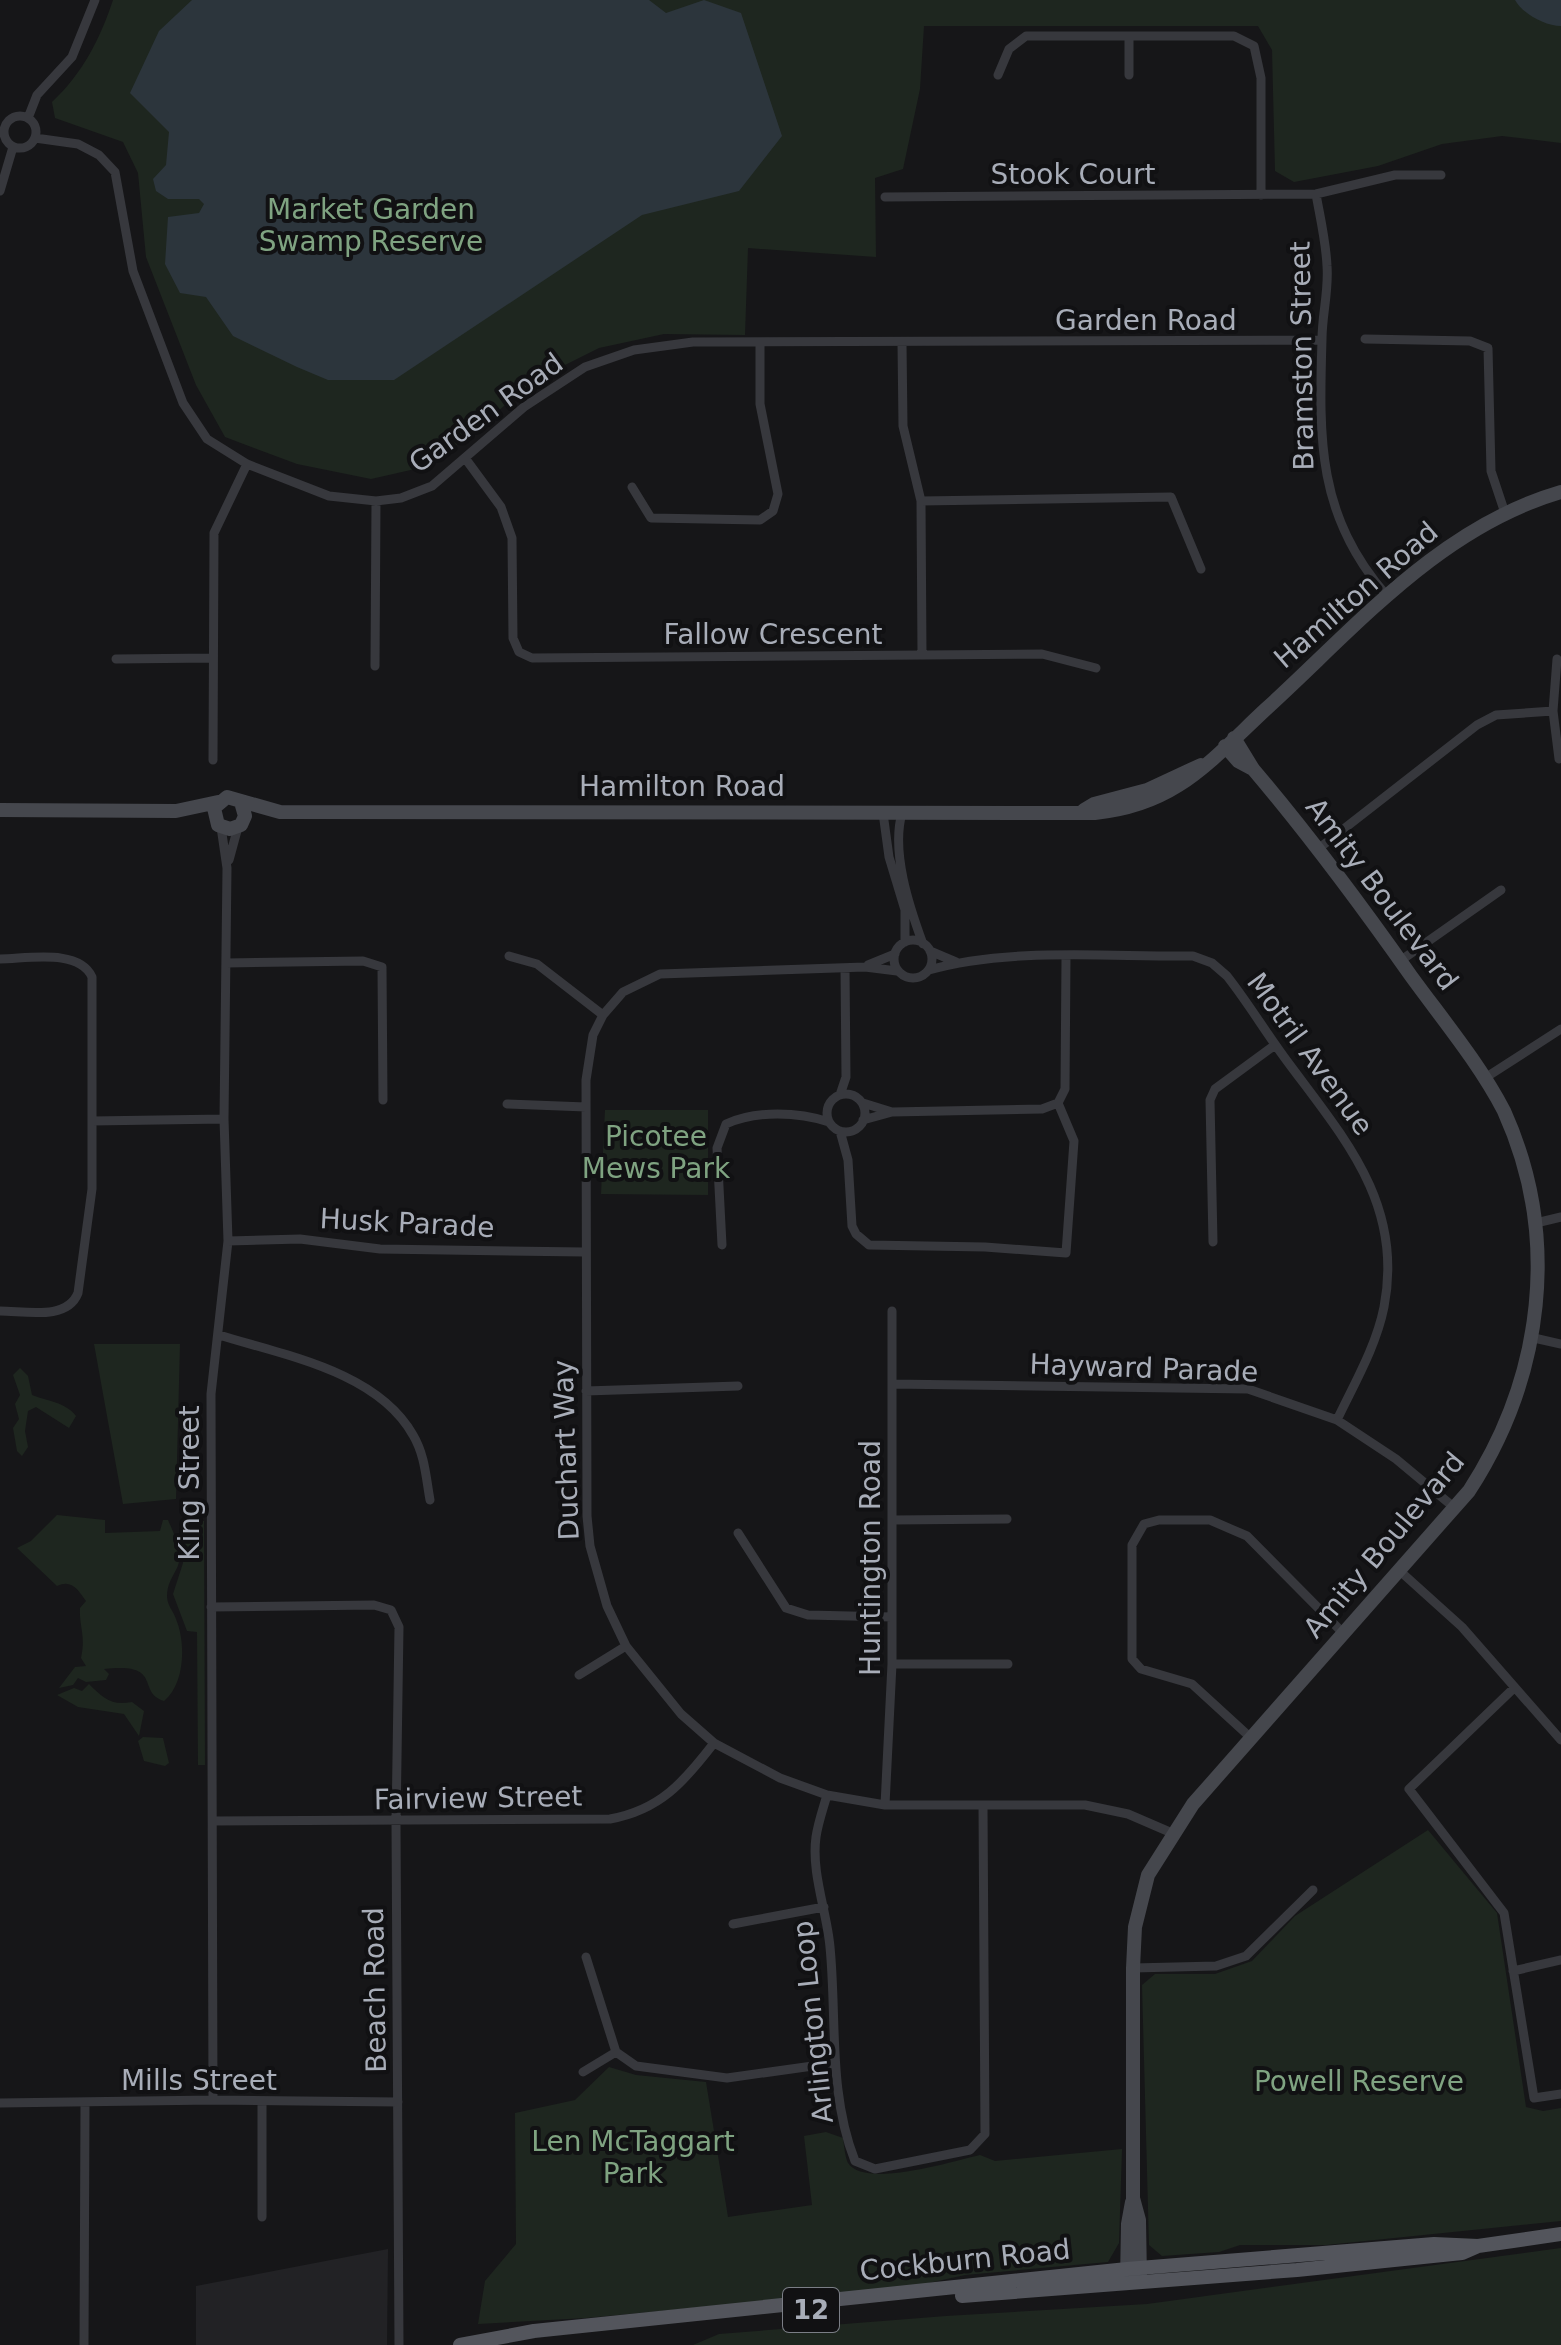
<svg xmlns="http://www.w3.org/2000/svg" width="1561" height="2345" font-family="'DejaVu Sans',sans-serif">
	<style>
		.built { fill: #222225 }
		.green { fill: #1e261f }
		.water { fill: #2c353c }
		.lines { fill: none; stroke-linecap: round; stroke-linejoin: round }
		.street { stroke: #37383d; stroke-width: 9 }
		.secondary { stroke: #45474d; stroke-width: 14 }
		.primary { stroke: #53555c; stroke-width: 14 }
		.labels { text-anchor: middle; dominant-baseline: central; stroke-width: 8; stroke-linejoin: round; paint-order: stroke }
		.shield { fill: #111113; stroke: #7b7e86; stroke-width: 2 }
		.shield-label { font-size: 26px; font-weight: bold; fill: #a8adb8 }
		.street-label { font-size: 28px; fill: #a8adb8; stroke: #111113 }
		.park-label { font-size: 28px; fill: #7fa381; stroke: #111113 }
	</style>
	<rect width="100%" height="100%" fill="#161618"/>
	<path class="built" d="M388,2249L387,2345H196V2286Z"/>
	<path class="green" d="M113,0H1561V143L1502,136L1442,144L1378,166L1294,182L1275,171L1272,50L1258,26H924L920,89L903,169L875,178L876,257L748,248L745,335L664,334L599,348L533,381L469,436L424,467L371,479L297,464L225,437L196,385L146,257L138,173L123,142L55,118L52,102C83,73 100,39 113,0Z
		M605,1110H708V1195L601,1194Z
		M94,1344H180L176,1499L123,1504Z
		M20,1368L28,1376L32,1395C46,1401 66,1402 76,1416L69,1428L36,1407L28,1411L25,1431L28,1447L22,1456L17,1451L13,1428L19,1419L15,1404L20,1395L13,1375Z
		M57,1515L105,1520V1533L160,1531L163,1520H168C174,1534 184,1553 177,1568C172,1578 167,1584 167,1597C168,1607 173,1610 176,1619C186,1643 185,1684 164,1701C136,1692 164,1662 104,1669L109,1674L106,1680L86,1682L78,1678L73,1685L59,1688L75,1667L86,1666L81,1658C86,1635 79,1627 80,1608L86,1601C78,1590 72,1579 57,1586L17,1548L31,1541Z
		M183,1521H204L205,1765H198L197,1632L187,1631L173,1594L183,1563Z
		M89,1684C103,1698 111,1706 132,1702L144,1711L139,1736L124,1714L78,1707L57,1695L74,1688L82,1691Z
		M143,1737L163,1738L169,1763L165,1766L144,1761L138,1741Z
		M1428,1830L1497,1913L1526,2107L1543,2111L1561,2108V2221L1326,2245H1240L1219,2252L1162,2256L1149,2245L1142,1985L1155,1974H1215L1252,1961L1295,1916Z
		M609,2067L636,2075L706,2082L728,2217L812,2205L804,2136L826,2132L843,2138C844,2145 845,2157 848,2163C865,2189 953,2161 980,2155L995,2161L1122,2149L1119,2243L1108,2262L965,2275L906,2288L586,2318L478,2324L485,2281L516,2244L515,2113L575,2100Z
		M1561,2248V2345H693L719,2334L946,2316L1147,2304Z"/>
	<path class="water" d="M192,0H649L666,13L704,0L741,13L782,136L739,191L642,215L394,380H328L297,367L233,336L206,297L180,293L165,264L168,217L199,213L204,204L199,199H168L156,191L153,179L166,165L169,132L130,93L159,31Z
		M1515,0H1561V26C1545,26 1523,14 1515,0Z"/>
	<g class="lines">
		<path class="street" d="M1129,37V75
			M998,75L1009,49L1026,36H1234L1254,46L1261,78V195
			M4 132a16 16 0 1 1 32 0a16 16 0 1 1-32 0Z
			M28,118L37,95L72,57L95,0
			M35,138L78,144L99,155L115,172L133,271L183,403L207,439L247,464L329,496L376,501L401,498L432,486L524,407L585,367L634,350L693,342L1322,340
			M0,191L13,147
			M1316,194C1320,217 1326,242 1327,266C1329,290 1322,315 1322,339C1319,440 1317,516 1387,596
			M885,197L1316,194L1395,175H1441
			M1365,339L1470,341L1488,348L1491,471L1505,513
			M902,343L903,426L921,501L922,655
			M465,458L501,507L512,538L513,638L519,652L532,658L1042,654L1096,668
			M632,487L651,518L760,520L773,511L778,494L760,404V342
			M921,501L1171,497L1201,569
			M116,659L213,658
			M1557,659L1553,711L1559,759
			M375,666L376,501
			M213,760L214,533L247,464
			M883,813L889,857L905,910V942
			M902,813C891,852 909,906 923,944
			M1318,849L1477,725L1496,715L1553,711
			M229,860L238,827
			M894 959a19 19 0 1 1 38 0a19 19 0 1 1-38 0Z
			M930,951L956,962
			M509,956L537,964L603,1015
			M0,959C26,959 79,948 92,977V1189L78,1293C67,1321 25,1311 0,1311
			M1400,961L1501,890
			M226,963L363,961L382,967L383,1100
			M868,965L895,954
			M929,970C1009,947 1109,957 1193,956L1212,963L1227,976C1249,1004 1266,1033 1287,1061C1344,1138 1404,1204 1384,1307C1376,1347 1354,1384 1337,1420
			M897,971L865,967L660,974L623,992L603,1015L593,1035L586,1080L587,1516L590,1546L607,1606L626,1646L681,1714L714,1743L780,1778L827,1795L885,1805H1085L1128,1814L1172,1833
			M1485,1078L1561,1029
			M827 1113a19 19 0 1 1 38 0a19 19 0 1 1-38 0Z
			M840,1095L846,1077L845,968
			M863,1103L892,1112
			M507,1104L586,1107
			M863,1120L892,1112L1042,1109L1058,1103L1065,1089L1066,958
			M92,1121L224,1119
			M840,1131L848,1160L852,1226L856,1234L869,1245L985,1247L1066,1253L1074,1141L1058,1103
			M1536,1223L1561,1217
			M228,1241L300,1239L380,1249L584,1252
			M1213,1242L1210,1100L1215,1089L1275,1045
			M722,1245L717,1148L726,1124C756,1110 799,1112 829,1122
			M219,1335C283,1355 377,1371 413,1435C425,1455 426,1478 430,1500
			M1534,1338L1561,1344
			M892,1384L1248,1389L1337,1420L1396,1459L1456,1509
			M586,1391L738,1386
			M893,1520L1007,1519
			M738,1533L786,1608L808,1615L892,1617
			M1401,1572L1462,1627L1561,1740
			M211,1607L374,1605L391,1610L399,1627L396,1823L399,2345
			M892,1664H1008
			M579,1675L626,1646
			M1514,1688L1409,1789L1504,1913L1534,2098L1561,2094
			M1251,1738L1192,1684L1141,1669L1132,1659V1545L1144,1524L1159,1520H1210L1247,1536L1344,1634
			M827,1795C823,1809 818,1823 816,1837C811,1873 827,1912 830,1947C837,2018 828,2093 855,2161L875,2169L970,2150L985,2134L983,1805
			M885,1805L892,1664V1311
			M213,1821L610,1819C660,1810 684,1782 714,1743
			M733,1924L824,1907
			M586,1957L616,2052L636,2066L727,2078L834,2063
			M1133,1968L1216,1966L1246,1956L1313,1890
			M1513,1971L1561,1960
			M583,2072L616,2052
			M213,2100L211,1394L228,1241L224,1119L227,868L221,827
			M262,2102V2217
			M0,2103L213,2100L398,2102
			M84,2345L85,2103"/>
		<path class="secondary" d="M1225,746L1238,761L1253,769
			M241,802L245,816L241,825L230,829L218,825L214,808L227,797L280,812L1095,813C1176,805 1209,762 1266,709C1356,627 1440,527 1561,492
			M0,810L176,811L218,802
			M1084,810L1094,804L1147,790L1201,765
			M1140,2279L1139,2220L1133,2198V1968L1135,1927L1148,1875L1193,1804L1469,1491C1543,1377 1561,1237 1504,1111C1479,1063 1443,1020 1411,976C1361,905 1309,835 1253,769L1234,738
			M1127,2281L1128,2224L1132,2202"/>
		<path class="primary" d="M962,2296L1297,2270L1462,2253L1478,2246
			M460,2345L534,2331L1127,2269L1434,2244L1478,2246L1561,2234"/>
	</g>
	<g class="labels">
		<rect class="shield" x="783" y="2288" width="56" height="44" rx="6"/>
		<g class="shield-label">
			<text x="811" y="2310">12</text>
		</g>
		<g class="street-label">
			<text x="1073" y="174">Stook Court</text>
			<text x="1146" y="320">Garden Road</text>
			<text transform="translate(1302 356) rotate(-91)">Bramston Street</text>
			<text transform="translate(486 413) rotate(-36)">Garden Road</text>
			<text transform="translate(1356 595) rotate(-41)">Hamilton Road</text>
			<text x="773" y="634">Fallow Crescent</text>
			<text x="682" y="786">Hamilton Road</text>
			<text transform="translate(1382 894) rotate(53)">Amity Boulevard</text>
			<text transform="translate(1310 1054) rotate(54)">Motril Avenue</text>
			<text transform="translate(407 1223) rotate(3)">Husk Parade</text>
			<text transform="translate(1144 1368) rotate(2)">Hayward Parade</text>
			<text transform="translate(566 1450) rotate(-92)">Duchart Way</text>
			<text transform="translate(189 1483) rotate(-90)">King Street</text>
			<text transform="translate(1384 1545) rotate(-50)">Amity Boulevard</text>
			<text transform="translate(870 1558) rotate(-90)">Huntington Road</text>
			<text transform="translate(478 1798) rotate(-1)">Fairview Street</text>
			<text transform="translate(375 1990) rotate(-91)">Beach Road</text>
			<text transform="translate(813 2022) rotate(-96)">Arlington Loop</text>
			<text x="199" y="2080">Mills Street</text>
			<text transform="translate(965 2260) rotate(-6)">Cockburn Road</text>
		</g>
		<g class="park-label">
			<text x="371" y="209">Market Garden<tspan x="371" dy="32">Swamp Reserve</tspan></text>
			<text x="656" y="1136">Picotee<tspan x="656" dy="32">Mews Park</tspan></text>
			<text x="1359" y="2081">Powell Reserve</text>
			<text x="633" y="2141">Len McTaggart<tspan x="633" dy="32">Park</tspan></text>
		</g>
	</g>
</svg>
